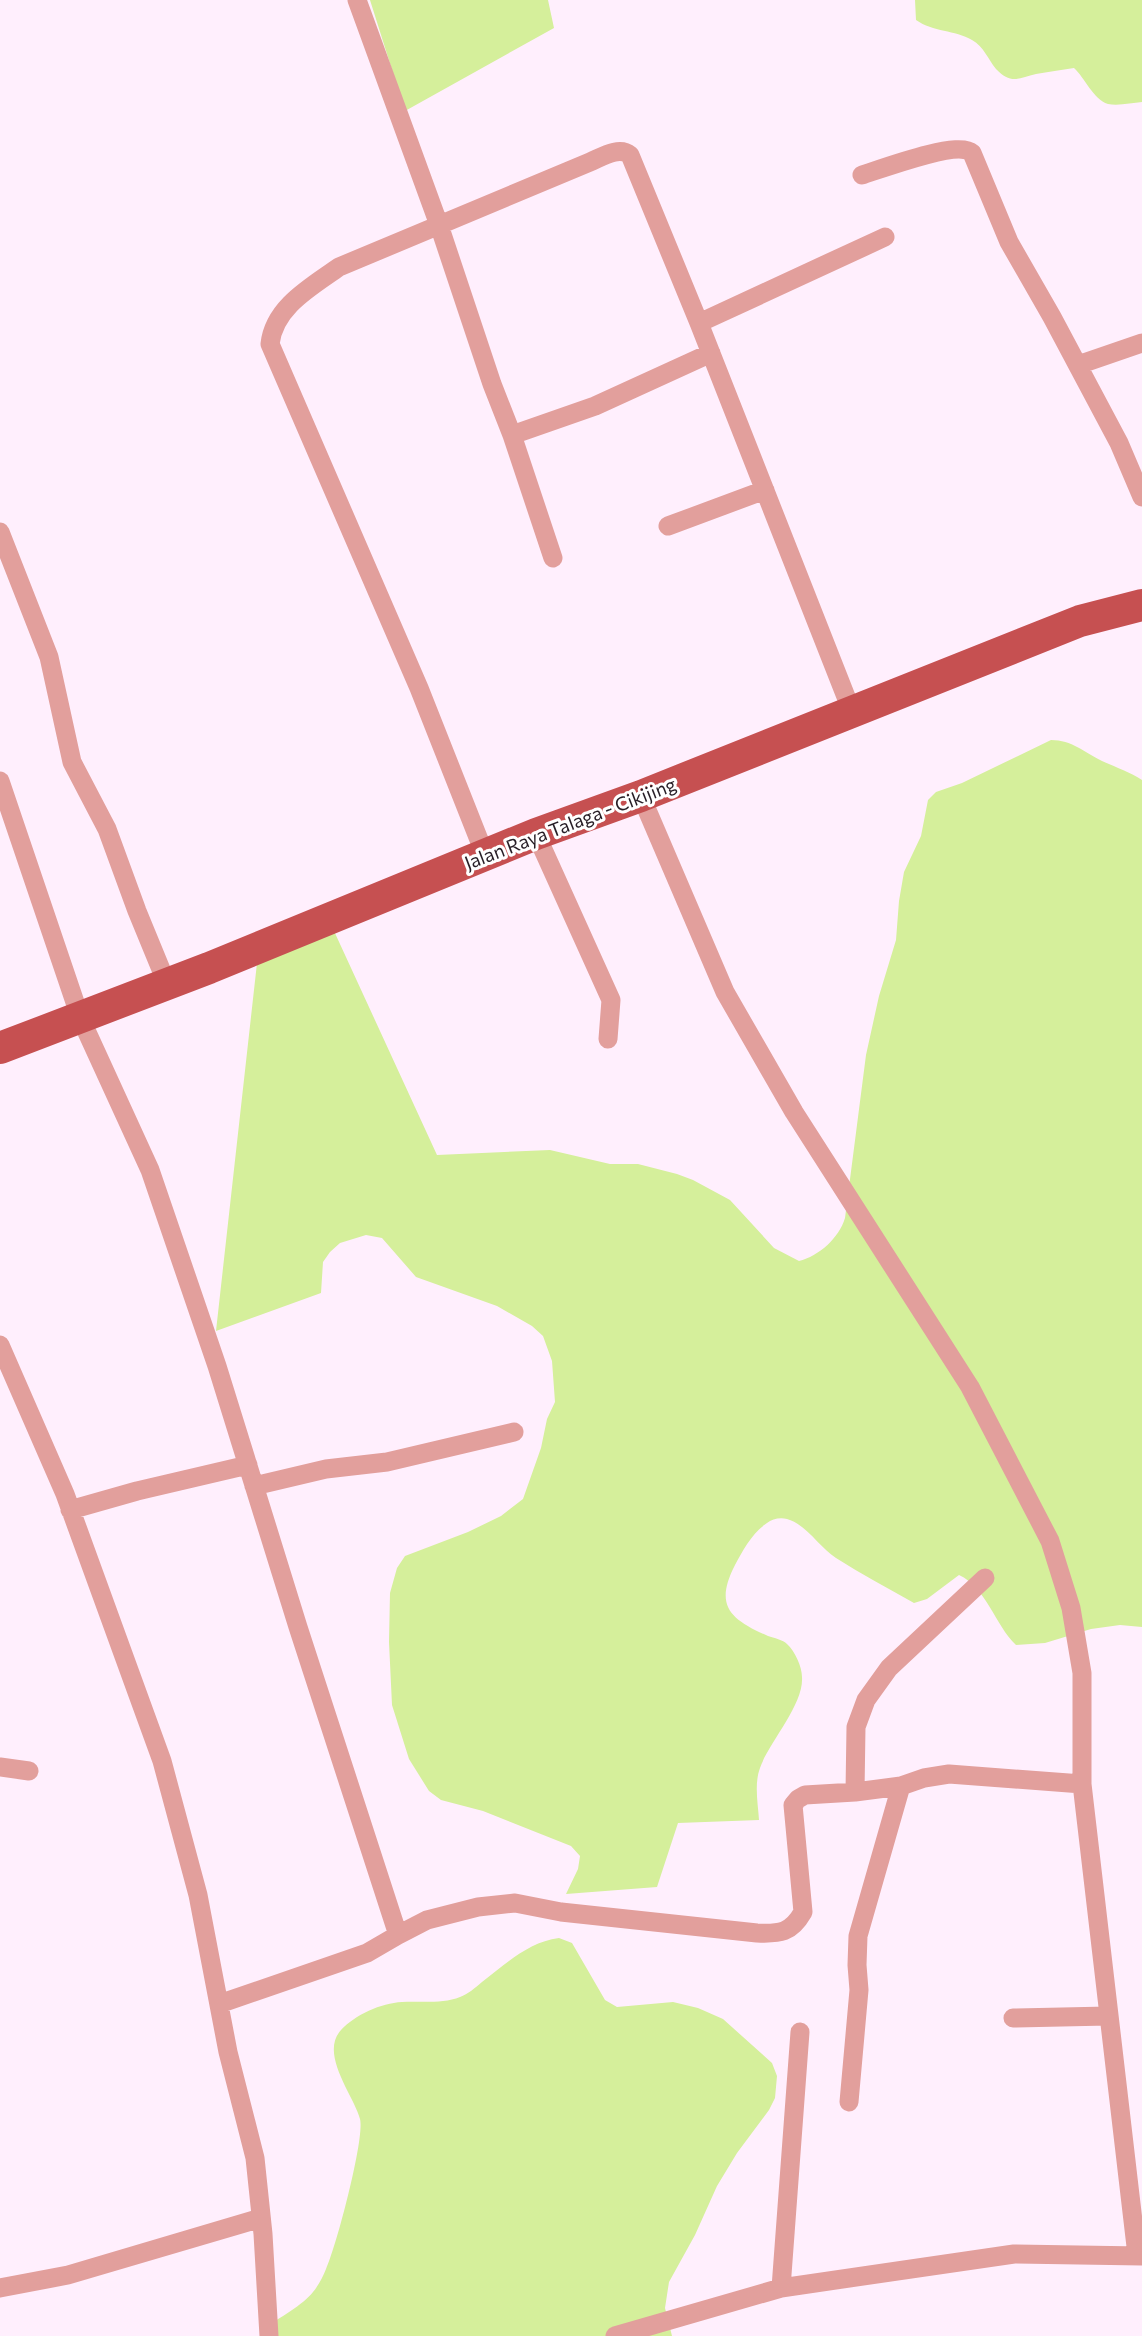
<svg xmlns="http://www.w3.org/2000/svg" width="1142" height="2336" font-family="Commissioner,sans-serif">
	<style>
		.green { fill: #d5ef9b }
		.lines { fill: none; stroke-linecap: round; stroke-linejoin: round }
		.minor { stroke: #e29f9c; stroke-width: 19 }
		.primary { stroke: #c65051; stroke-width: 32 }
		.labels { text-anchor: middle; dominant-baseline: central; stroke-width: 6; stroke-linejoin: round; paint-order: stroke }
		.street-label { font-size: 19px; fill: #271e26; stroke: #fff }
	</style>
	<rect width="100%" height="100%" fill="#ffeffd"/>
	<path class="green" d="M370,0H548L554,28L405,111Z
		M915,0H1142V102C1132,103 1118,106 1108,104C1093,99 1085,78 1074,68C1061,70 1048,72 1036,74C1019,78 1011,85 996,69C988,59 984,47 972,40C955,30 933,32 916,20Z
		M1051,740C1072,740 1084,752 1102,761C1115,767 1130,772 1142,780V1627L1120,1625L1091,1629L1045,1643L1016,1645C995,1625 986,1587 959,1575L927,1599L914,1603C888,1588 861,1574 836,1558C820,1548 806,1524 787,1519C780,1517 772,1519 767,1523C752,1533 743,1550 735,1565C714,1606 730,1619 768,1636C774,1638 783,1640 787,1644C795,1651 802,1667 802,1677C804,1705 769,1742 760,1768C754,1784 758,1804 759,1820L678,1823L657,1887L566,1894L578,1869L580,1856L571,1846L483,1811L441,1800L429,1791L409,1759L392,1705L389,1642L390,1593L397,1568L405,1556L468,1532L501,1516L523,1499L541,1448L547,1419L555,1402L552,1361L543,1336L532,1326L497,1306L416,1277L382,1238L366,1235L340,1243L330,1252L323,1262L321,1293L216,1331L258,954L334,931L437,1155L550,1150L610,1164H638L677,1174L693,1180L730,1200L774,1248L799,1261C819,1256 839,1238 845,1218L866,1055L879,996L896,940L899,901L904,872L921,836L928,800L936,792L962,783Z
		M559,1938L572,1943L605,2000L617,2007L673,2002L698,2008L723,2019L772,2063L777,2076L775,2098L769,2110L737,2153L717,2186L695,2235L669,2282L665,2308L672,2336H266V2327C279,2318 303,2305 313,2292C318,2286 323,2277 326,2269C336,2248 365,2138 360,2119C354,2096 319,2054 341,2030C355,2015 381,2003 402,2002C421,2001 443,2004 460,1997C468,1994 475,1988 482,1982C506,1964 528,1942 559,1938Z"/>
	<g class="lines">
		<path class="minor" d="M357,0L439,225L492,384L512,435L595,406L711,353
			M862,175C881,169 958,140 972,153L1009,242L1052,317L1119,443L1142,497
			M699,323L885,237
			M1078,365L1142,343
			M512,435L553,558
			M668,526L765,490
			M0,532L49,657L72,762L107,829L137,911L167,984
			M0,781L80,1017L150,1170L217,1366L298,1627L398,1935L367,1953L219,2004
			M641,796L725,992L794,1112L970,1387L1050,1541L1071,1608L1082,1673V1784L1137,2255
			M536,834L611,1000L608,1039
			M485,855L419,688L270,344C274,307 311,287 339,267L590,162C602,157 619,146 630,155L699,323L852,712
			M0,1345L65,1494L162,1761L198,1895L228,2052L255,2158L263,2234L269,2336
			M254,1486L326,1469L387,1462L514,1432
			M70,1510L137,1491L248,1465
			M0,1767L29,1771
			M855,1792L901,1786L924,1778L949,1774L1082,1784
			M398,1935L427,1920L478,1907L515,1903L561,1912L757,1933C780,1934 791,1933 803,1912L793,1805L798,1799L805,1795L855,1792L856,1727L866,1700L889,1668L985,1578
			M1013,2018L1108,2016
			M849,2102L859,1990L857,1965L858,1936L901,1786
			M0,2288L68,2275L261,2218
			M781,2288L800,2032
			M615,2336L781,2288L1014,2254L1142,2256"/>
		<path class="primary" d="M0,1048L209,968L536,834L641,796L1080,621L1142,605"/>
	</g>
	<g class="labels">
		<g class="street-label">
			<text transform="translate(570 823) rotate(-21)">Jalan Raya Talaga - Cikijing</text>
		</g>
	</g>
</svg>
